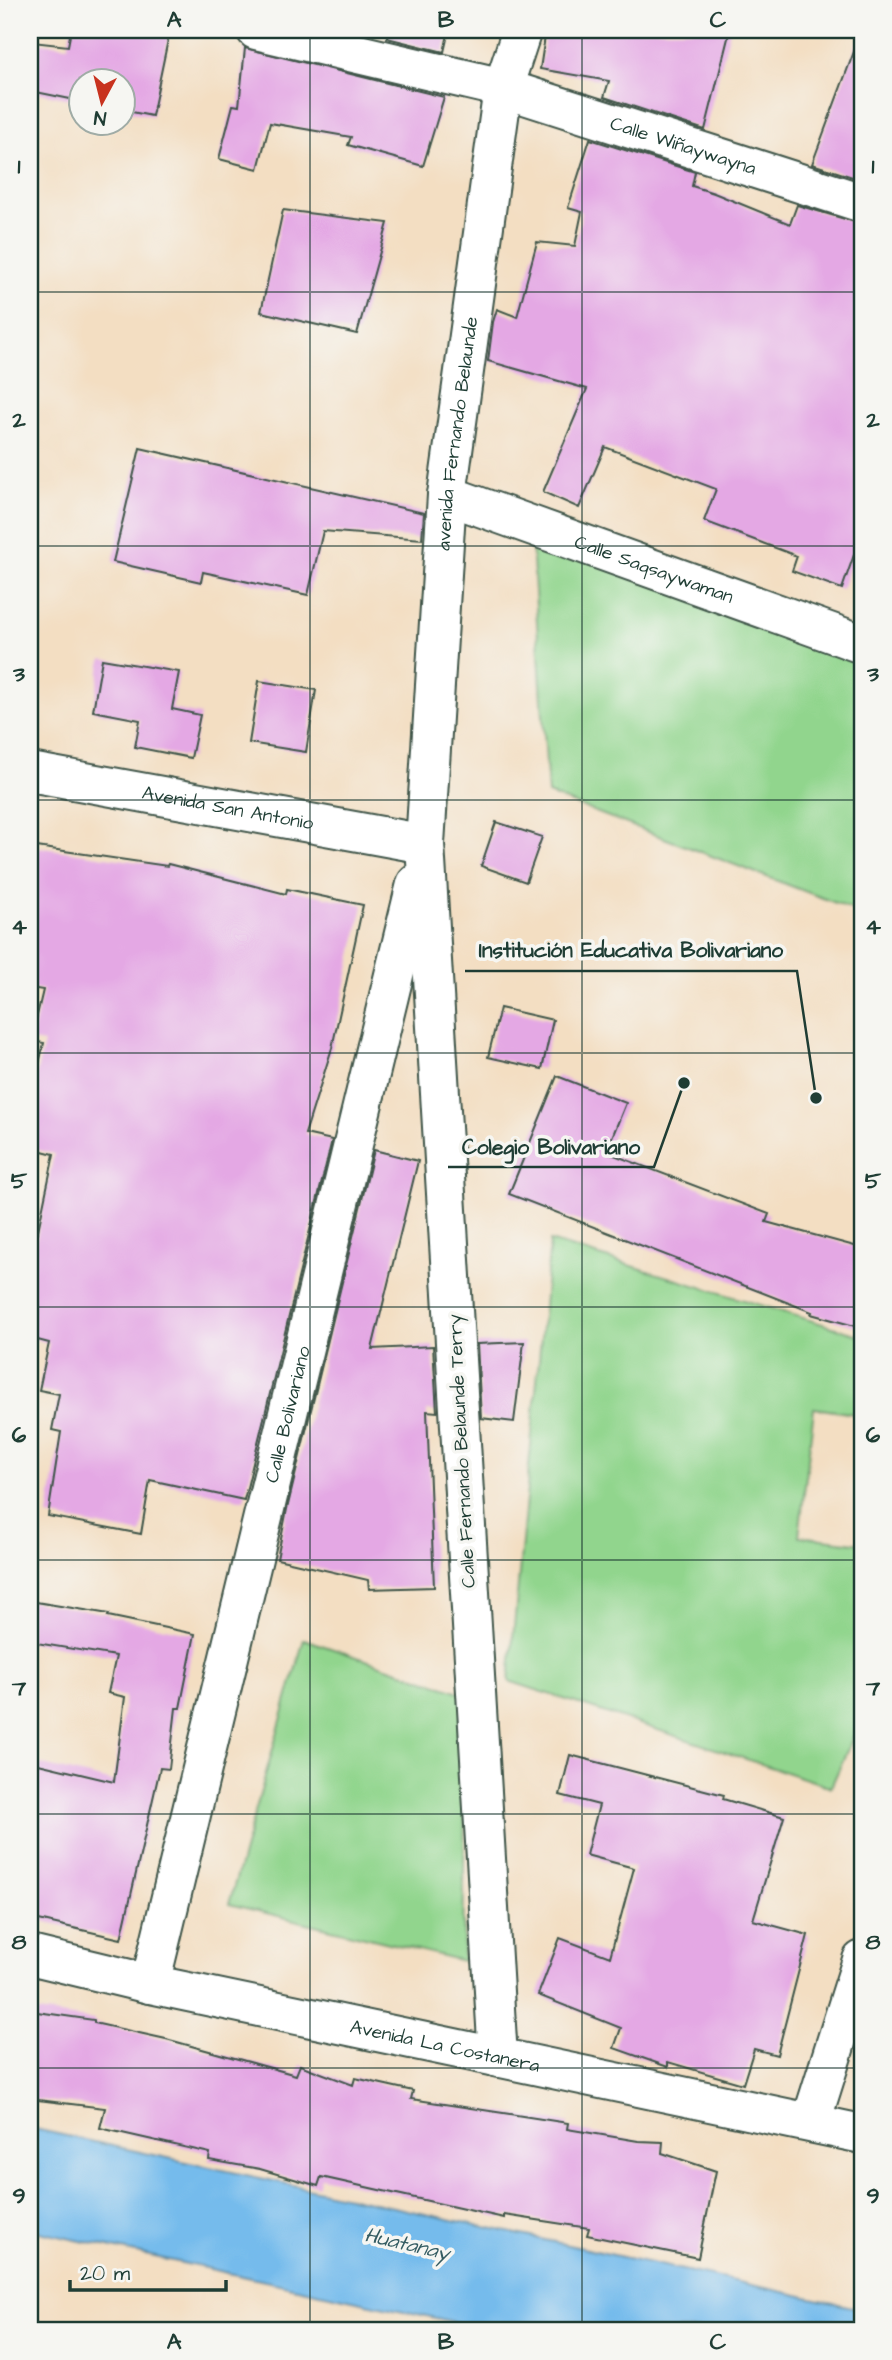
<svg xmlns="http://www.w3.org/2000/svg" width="892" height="2360" font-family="'Architects Daughter',sans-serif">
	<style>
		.green { fill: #91d58d; stroke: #588960; stroke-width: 2 }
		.water { fill: #75bbec; stroke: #4a7c90; stroke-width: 2 }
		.building { fill: #e4a8e4 }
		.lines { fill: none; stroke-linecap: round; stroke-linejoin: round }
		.minor-casing { stroke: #3f5549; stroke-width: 42 }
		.minor { stroke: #fff; stroke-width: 38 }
		.grid { fill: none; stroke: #1f3d34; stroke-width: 2; stroke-opacity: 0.55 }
		.labels { text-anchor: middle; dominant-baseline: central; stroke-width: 7; stroke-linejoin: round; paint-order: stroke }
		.street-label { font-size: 19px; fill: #1f3d34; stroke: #f6f6f2 }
		.water-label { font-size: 21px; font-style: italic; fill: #345c62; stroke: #f6f6f2 }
		.leader { fill: none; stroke: #1f3d34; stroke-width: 2.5 }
		.callout-dot { fill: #1f3d34; stroke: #f6f6f2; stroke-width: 2.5 }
		.callout-label { font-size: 21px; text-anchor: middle; font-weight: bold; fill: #1f3d34; stroke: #f6f6f2; stroke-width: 7; stroke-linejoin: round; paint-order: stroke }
		.neatline { fill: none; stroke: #1f3d34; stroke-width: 2.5 }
		.grid-label { font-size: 23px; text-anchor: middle; font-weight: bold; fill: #1f3d34 }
	</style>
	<rect width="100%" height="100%" fill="#f6f6f2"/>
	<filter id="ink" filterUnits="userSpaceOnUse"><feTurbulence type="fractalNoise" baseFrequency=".0143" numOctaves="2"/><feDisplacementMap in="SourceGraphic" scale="14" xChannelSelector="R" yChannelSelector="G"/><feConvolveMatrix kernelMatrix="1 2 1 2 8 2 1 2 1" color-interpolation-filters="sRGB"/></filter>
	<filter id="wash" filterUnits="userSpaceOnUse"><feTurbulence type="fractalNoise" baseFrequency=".00686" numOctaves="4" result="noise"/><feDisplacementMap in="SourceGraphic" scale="28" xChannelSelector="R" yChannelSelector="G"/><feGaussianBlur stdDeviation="1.57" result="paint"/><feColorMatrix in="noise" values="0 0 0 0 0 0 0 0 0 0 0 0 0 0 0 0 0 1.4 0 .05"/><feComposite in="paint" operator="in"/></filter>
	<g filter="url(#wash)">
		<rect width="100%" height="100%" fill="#f3dec2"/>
		<path class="green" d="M531,529L862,646V913L548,794Z
			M550,1241L862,1336V1415L814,1408L799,1536L862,1544V1717L831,1787L509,1681Z
			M304,1639L466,1694L463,1961L229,1904Z"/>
		<path class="water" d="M30,2128L862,2309V2330H491L30,2230Z"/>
		<g id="blocks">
			<path class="building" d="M71,30H170L152,116L122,110V80H80V101L31,91L33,42L68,46Z
				M389,30H449L444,52L387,38Z
				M546,30H730L705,130L604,97L609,81L540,69Z
				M858,41L862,42V180L812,164Z
				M245,48L444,97L423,166L348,145L351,137L270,123L258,169L219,159L233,105L239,106Z
				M590,139L695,172L692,186L714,193L790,224L797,205L862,224V532L842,589L792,571L797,556L704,521L716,489L605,447L579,508L543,492L587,389L488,361L493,322L497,309L517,317L537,242L575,246L582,212L568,208Z
				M283,210L388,223L357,334L261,312Z
				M140,448L424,513L422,539L323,531L308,595L203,572L201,582L113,562Z
				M102,659L179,672L172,709L200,715L191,758L135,747L140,720L93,711Z
				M259,681L316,690L306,752L249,743Z
				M496,822L542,837L526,882L481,866Z
				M30,846L167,866L168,864L286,894L287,889L363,905L332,1048L305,1134L332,1140L244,1500L150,1480L141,1534L48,1516L61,1432L52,1430L59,1394L39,1390L49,1343L30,1338V1269L54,1154L30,1148V1100L44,1043L31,1041L43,990L30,988Z
				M500,1008L553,1020L542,1069L488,1057Z
				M557,1076L626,1103L606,1152L769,1214L766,1222L862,1248V1328L811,1314L812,1312L509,1194Z
				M374,1150L418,1161L372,1349L433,1346L437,1412L427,1411L434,1587L369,1589L368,1580L277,1559L287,1509Z
				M524,1342L514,1422L481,1418L477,1344Z
				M30,1601L109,1614L108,1616L195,1634L180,1708H176L169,1769L160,1768L121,1939L30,1918V1762L114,1782L125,1697L108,1693L116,1656L30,1642Z
				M570,1755L724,1795L723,1799L784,1817L753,1920L808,1935L777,2055L754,2049L743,2084L668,2062V2067L614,2048L621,2028L538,1995L560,1938L610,1957L634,1868L586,1855L599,1805L560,1795Z
				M30,2011L94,2020V2023L166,2039L296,2075L300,2065L353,2085L355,2078L413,2091L411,2099L568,2123L567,2129L638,2141L663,2142L662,2153L716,2171L698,2258L587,2235L589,2228L504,2215V2218L321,2177L318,2186L260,2169L209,2160L210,2153L100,2128L105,2108L30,2099Z"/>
		</g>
	</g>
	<g filter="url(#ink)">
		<use href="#blocks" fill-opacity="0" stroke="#3f5549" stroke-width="2"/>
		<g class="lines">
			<defs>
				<g id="minor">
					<path id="s1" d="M256,30L503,88L862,203"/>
					<path id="s2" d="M447,495L862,644"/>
					<path id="s3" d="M30,772L425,844"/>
					<path id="s4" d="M30,1955L150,1984L862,2134"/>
					<path id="s5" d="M150,1984L416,884"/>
					<path id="s6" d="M498,2058L425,844L447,495L503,88L522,30"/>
					<path d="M811,2122L862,1960"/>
				</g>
			</defs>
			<use href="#minor" class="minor-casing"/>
			<use href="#minor" class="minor"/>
		</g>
	</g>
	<path class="grid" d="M310,30V2330M582,30V2330M30,292H862M30,546H862M30,800H862M30,1053H862M30,1307H862M30,1560H862M30,1814H862M30,2068H862"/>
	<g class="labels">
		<g class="street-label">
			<text stroke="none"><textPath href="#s1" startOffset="443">Calle Wiñaywayna</textPath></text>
			<text stroke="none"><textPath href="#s6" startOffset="1628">avenida Fernando Belaunde</textPath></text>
			<text stroke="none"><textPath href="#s2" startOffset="220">Calle Saqsaywaman</textPath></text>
			<text stroke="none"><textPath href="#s3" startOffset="201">Avenida San Antonio</textPath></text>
			<text stroke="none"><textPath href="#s5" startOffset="586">Calle Bolivariano</textPath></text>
			<text transform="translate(462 1451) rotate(-93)">Calle Fernando Belaunde Terry</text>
			<text stroke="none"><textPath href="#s4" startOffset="425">Avenida La Costanera</textPath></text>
		</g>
		<g class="water-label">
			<text transform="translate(407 2244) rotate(13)">Huatanay</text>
		</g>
	</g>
	<path class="leader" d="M816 1098L797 971H465M684 1083L654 1167H448"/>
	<g class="callout-dot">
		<circle cx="816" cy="1098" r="7"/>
		<circle cx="684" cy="1083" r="7"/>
	</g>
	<g class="callout-label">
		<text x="631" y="957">Institución Educativa Bolivariano</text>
		<text x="551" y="1154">Colegio Bolivariano</text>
	</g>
	<rect width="892" height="2360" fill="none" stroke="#f6f6f2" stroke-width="77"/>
	<g transform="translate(102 102) rotate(187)"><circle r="33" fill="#f6f6f2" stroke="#a0aca6" stroke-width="2"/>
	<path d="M0-5L12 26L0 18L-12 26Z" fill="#c8321e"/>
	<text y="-10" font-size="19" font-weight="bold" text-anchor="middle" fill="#1f3d34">N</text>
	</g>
	<path d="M70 2280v10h156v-10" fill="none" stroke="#1f3d34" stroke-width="3.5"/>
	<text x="80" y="2280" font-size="21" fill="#1f3d34" stroke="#f6f6f2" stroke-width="5" paint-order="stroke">20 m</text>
	<rect x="38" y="38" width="816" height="2284" class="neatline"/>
	<g class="grid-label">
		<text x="174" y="27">A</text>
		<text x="446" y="27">B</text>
		<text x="718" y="27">C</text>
		<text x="19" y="173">1</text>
		<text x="873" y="173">1</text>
		<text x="19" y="427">2</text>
		<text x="873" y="427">2</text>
		<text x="19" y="681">3</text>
		<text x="873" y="681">3</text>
		<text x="19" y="934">4</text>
		<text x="873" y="934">4</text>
		<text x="19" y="1188">5</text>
		<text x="873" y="1188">5</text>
		<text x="19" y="1442">6</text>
		<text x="873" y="1442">6</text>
		<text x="19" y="1695">7</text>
		<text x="873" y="1695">7</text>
		<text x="19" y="1949">8</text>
		<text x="873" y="1949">8</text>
		<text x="19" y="2203">9</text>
		<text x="873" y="2203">9</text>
		<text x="174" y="2349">A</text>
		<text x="446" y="2349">B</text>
		<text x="718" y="2349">C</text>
	</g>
</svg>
